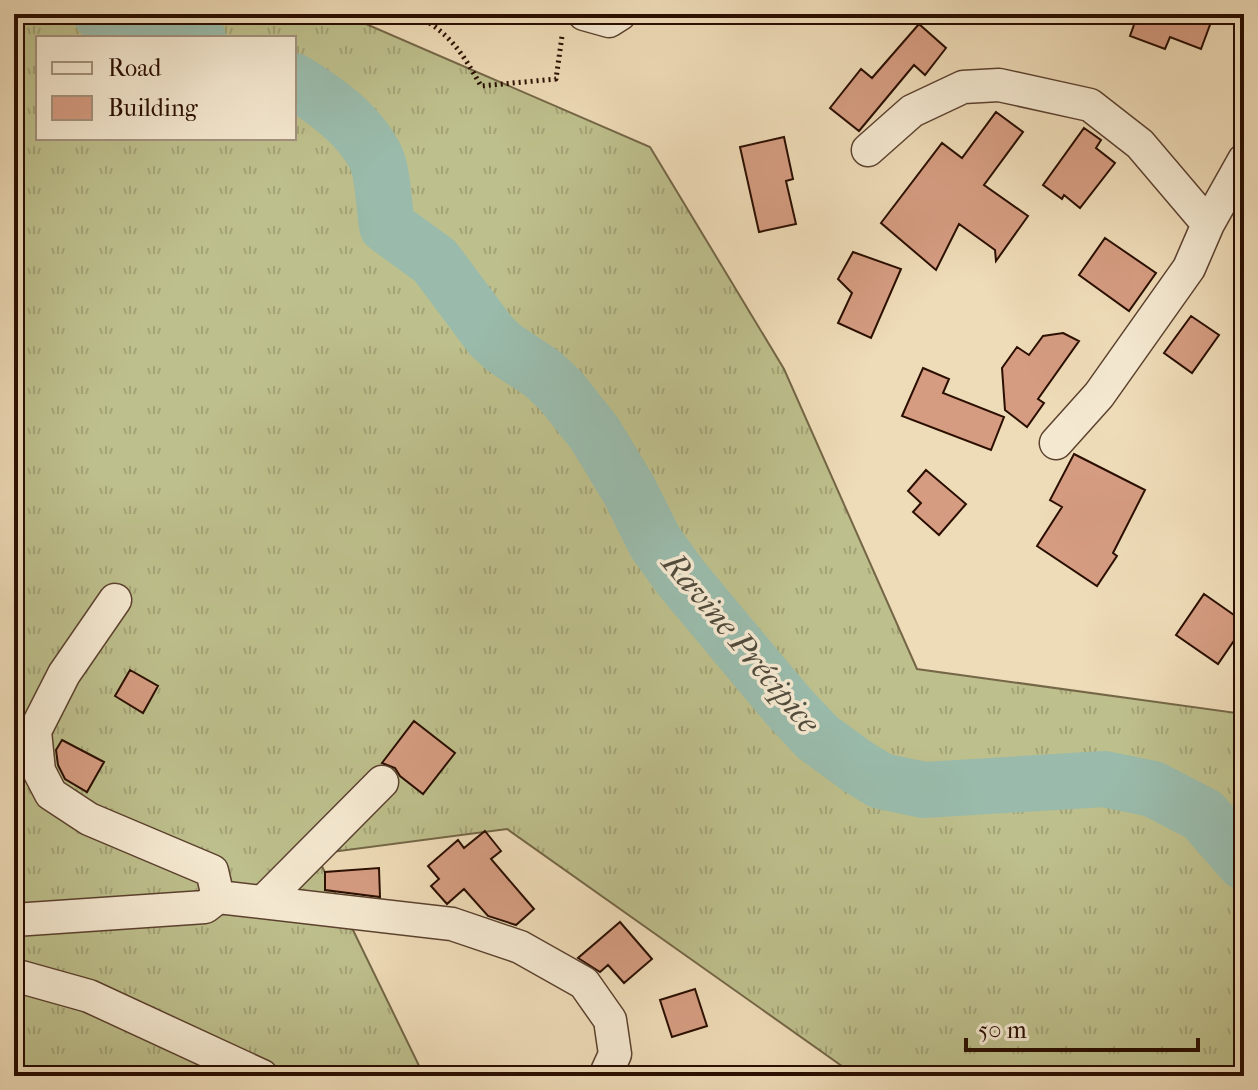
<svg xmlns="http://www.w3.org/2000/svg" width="1258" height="1090" font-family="'IM FELL French Canon',serif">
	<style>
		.grass { fill: url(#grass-tufts); stroke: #746646; stroke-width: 2; fill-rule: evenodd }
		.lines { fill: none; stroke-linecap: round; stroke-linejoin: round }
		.river { stroke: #9abbab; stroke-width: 56 }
		.building { fill: #d59c81; stroke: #2a0e00; stroke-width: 2 }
		.street-casing { stroke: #5b412e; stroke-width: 35 }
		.path { stroke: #2a0e00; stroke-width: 5; stroke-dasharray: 2 4; stroke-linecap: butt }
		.street { stroke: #f4e8d0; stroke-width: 32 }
		.labels { text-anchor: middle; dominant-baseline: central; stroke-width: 7; stroke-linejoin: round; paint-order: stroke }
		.water-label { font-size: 32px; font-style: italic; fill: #514b3c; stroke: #f4e8d0 }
	</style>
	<defs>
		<pattern id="grass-tufts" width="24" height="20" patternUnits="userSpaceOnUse" patternTransform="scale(2)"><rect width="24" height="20" fill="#bdbf8c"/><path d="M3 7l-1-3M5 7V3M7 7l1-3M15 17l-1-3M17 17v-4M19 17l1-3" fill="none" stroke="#a3a377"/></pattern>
	</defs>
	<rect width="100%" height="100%" fill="#eedbb7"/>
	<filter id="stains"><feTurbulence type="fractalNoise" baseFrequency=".0025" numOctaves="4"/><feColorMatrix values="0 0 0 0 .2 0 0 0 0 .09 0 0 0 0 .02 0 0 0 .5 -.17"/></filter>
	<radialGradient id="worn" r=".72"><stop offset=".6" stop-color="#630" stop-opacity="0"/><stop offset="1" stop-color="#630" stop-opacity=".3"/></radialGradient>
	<path class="grass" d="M14,14H343L650,147L784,369L917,669L1244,714V1076H856L507,829L316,854L424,1076H14ZM38,38H294V138H38Z"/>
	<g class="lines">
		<path class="river" d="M101,14L198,38
			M294,81C325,100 359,124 376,158C383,173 384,207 387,226L435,261L491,336L504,348L543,374L561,391L595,434L629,490L655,542L681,578L788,706L817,737L858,767L881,781L924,790L1104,779L1153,789L1203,815L1244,862"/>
	</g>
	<path class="building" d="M1117,14H1214L1201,49L1170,37L1165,49L1130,36L1135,22Z
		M919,24L946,48L925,75L914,65L859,131L830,108L861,69L872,78Z
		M996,112L1023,132L984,185L1028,216L996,261L995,250L959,224L936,270L881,223L942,143L962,158Z
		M1084,128L1101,140L1096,148L1115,163L1080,208L1064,195L1062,199L1043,185Z
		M784,137L793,179L786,181L796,224L759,232L740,147Z
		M1105,238L1156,273L1129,311L1079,275Z
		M853,252L901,269L871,338L838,323L852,293L838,279Z
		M1191,316L1219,335L1192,373L1164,353Z
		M1063,333L1079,341L1038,399L1044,403L1027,427L1005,410L1002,368L1017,347L1029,355L1043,336Z
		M923,368L949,379L943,393L1004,417L991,450L902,416Z
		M1074,454L1145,490L1113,553L1117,556L1097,586L1037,546L1062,507L1050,500Z
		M926,470L966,504L939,535L913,512L921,503L908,491Z
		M1204,594L1244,622V626L1218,664L1176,635Z
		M130,670L158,686L143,713L115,696Z
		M414,721L455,753L423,794L400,776L395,768L382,763Z
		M62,740L104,762L87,792L65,779L58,765L56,750Z
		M485,831L501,851L491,859L534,909L516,925L488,916L464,889L447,904L431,886L439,879L428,866L458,840L464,848Z
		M379,868L380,897L325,890V872Z
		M620,922L652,959L624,983L608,965L600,972L578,958Z
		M695,989L707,1026L672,1037L660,1000Z"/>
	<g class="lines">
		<defs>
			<path id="street" d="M584,14L609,21L620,14
				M868,150L912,111L963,87L999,85L1090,105L1140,144L1208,224
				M1056,443L1099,395L1189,268L1208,224L1244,160
				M218,897L452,924L520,947L584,983L610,1020L615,1054L605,1076
				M264,901L382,782
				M14,920L205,907L218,897L212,871L89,819L51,794L39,771L35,731L64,674L115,600
				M14,975L89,996L262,1076"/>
		</defs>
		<use href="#street" class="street-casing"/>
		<path class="path" d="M414,14C449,32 462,52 481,86L556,79L562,36"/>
		<use href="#street" class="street"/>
	</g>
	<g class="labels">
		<g class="water-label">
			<text transform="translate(741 643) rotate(50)">Ravine Précipice</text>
		</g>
	</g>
	<rect width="1258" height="1090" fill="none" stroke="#eedbb7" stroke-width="48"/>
	<rect x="16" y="16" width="1226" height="1058" fill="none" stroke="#2a0e00" stroke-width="4"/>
	<rect x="24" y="24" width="1210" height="1042" fill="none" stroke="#2a0e00" stroke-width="2"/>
	<rect x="36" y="36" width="260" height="104" fill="#f4e8d0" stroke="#a3917d" stroke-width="2"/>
	<rect x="52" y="62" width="40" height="12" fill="#f4e8d0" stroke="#a3917d" stroke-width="2"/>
	<text x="108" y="76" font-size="24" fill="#2a0e00">Road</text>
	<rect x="52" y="96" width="40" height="24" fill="#d59c81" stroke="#a3917d" stroke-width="2"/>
	<text x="108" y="116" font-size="24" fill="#2a0e00">Building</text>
	<path d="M966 1038v12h232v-12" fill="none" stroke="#2a0e00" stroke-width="4"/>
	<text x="978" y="1038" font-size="24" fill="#2a0e00" stroke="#f4e8d0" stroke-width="6" paint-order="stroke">50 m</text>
	<rect width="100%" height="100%" filter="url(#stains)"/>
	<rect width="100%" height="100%" fill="url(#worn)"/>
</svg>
